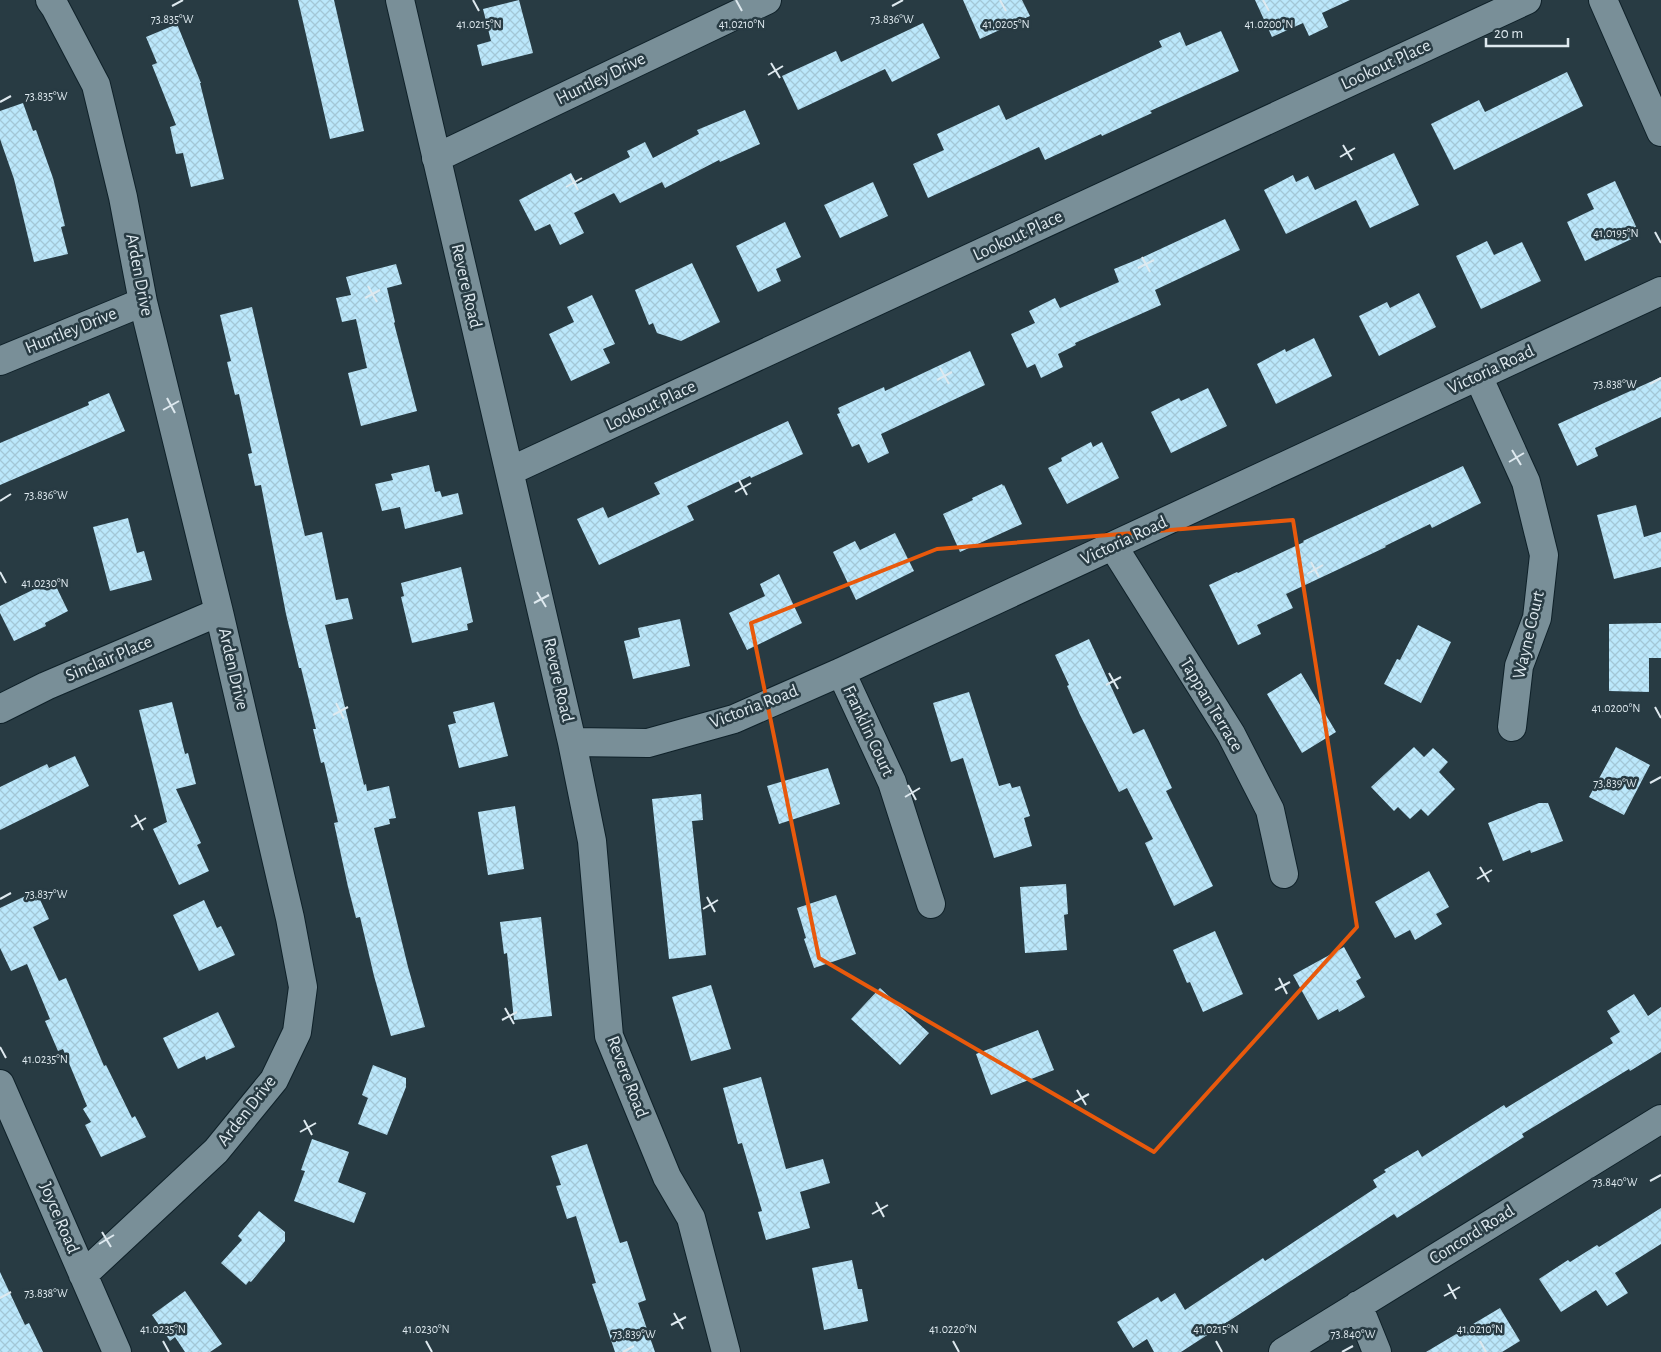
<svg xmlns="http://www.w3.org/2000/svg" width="1661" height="1352" font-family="'Alegreya Sans',sans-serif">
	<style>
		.building { fill: url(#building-cross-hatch) }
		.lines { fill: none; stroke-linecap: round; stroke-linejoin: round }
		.minor-casing { stroke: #0f2129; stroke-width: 30 }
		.minor { stroke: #798f98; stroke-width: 28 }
		.marked { fill: none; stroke: #e8590c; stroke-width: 4; stroke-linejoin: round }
		.ticks { fill: none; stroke: #dee9ef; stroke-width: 2 }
		.labels { text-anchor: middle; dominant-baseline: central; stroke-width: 5; stroke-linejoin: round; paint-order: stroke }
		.street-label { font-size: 18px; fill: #dee9ef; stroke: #283b43 }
		.ticks-label { font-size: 12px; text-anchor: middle; fill: #dee9ef; stroke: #283b43; stroke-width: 5; stroke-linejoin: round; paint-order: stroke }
	</style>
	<defs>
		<pattern id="building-cross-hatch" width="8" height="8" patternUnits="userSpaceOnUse" patternTransform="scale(1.25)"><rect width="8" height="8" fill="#bbe7fb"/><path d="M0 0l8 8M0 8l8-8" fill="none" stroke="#a3c7d7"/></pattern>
	</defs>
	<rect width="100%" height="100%" fill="#283b43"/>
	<path class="building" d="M298,0H334L364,131L330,139Z
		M519,0L533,53L482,66L477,45L491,41L483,9Z
		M963,0H1022L1030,16L980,39Z
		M1255,0H1350L1322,13L1328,27L1309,36L1303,23L1272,37Z
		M923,23L940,58L892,82L885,69L798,110L782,76L836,51L841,62Z
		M177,24L201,83H200L224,179L191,187L183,153L176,154L170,127L176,125L152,65L157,63L146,37Z
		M1221,31L1239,71L1150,111L1152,113L1102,136L1101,134L1045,160L1039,147L928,198L913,164L944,150L937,134L999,105L1006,120L1162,47L1159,41L1180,32L1186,46Z
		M1567,72L1583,106L1454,170L1431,124L1479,100L1485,112Z
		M23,103L33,131L36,130L53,178L65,226L61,227L68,254L34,262L14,179L0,139V111Z
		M745,110L760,144L720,162L719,160L665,188L662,182L620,203L614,193L574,213L584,233L560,245L550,224L535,231L519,200L571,173L577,184L630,157L627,151L645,142L653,158L699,134L697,130Z
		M1394,153L1419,205L1370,228L1356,200L1286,234L1264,190L1293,175L1296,182L1308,176L1315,190Z
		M1615,181L1640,235L1585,261L1567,222L1594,209L1587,194Z
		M873,182L888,216L840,238L824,205Z
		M1225,219L1240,250L1155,290L1161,305L1075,343L1076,345L1058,354L1063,367L1041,378L1035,364L1027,368L1011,334L1035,323L1029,311L1055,298L1060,308L1119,282L1114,269L1141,258Z
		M785,222L801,257L776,269L781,281L758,292L736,246Z
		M1487,241L1494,255L1522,242L1541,281L1481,309L1456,256Z
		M692,263L720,322L681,341L657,333L653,323L649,325L635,290Z
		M396,264L402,284L387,288L395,322L394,323L417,411L361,426L348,373L367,368L356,319L342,322L336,298L351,295L346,277Z
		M1419,293L1436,327L1379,356L1359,316L1387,302L1390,308Z
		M592,295L615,344L603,349L610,363L571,381L549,334L574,322L567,307Z
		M252,307L305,536L322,532L336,600L348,598L353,619L325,625L364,785L366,784L367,791L389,786L396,818L389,819L390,824L374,828L408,967L425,1027L391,1036L374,976L360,917L356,918L348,887L334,823L338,822L324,762L321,763L313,729H316L301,668H299L286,614L261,485L255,486L248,454L252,453L239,394L235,395L227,362L231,361L220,315Z
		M1314,338L1332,376L1276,404L1257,364L1285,349L1286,352Z
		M970,351L985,385L881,434L889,453L868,463L859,444L852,447L837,414L840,413L838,408L884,387L885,391Z
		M1661,377V417L1595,448L1598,456L1577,466L1558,424Z
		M1208,388L1227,426L1171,453L1151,412L1179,398L1181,401Z
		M109,393L125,431L0,485V443L89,405L88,402Z
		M788,421L803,454L751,478L750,476L687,506L694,520L599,565L577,519L603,507L608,518L660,494L654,483Z
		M1091,442L1093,447L1102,442L1119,478L1067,504L1048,468L1062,461L1061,458Z
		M429,465L435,492L440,491L442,497L458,493L463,514L405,529L400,507L382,511L375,484L393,480L391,474Z
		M1463,466L1481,503L1432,528L1430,524L1385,546L1386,547L1286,594L1293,608L1257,625L1261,634L1238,645L1209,585L1237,572L1238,573L1304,542L1303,541Z
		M1002,484L1003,486L1004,485L1022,524L960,552L943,514L973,500L972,498Z
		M1636,505L1644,537L1661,532V567L1614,579L1597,515Z
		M128,518L137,553L144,551L152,580L110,591L93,527Z
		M895,533L914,571L856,600L833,552L855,541L860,550Z
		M461,567L473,622L467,624L468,630L412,643L401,597L404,596L401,583Z
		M779,574L802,623L747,650L729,613L765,596L760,584Z
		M53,580L68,611L45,623L46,626L14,641L0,613V606Z
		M680,619L690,666L633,679L624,641L640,637L638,628Z
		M1661,623V658H1649V692L1609,691V624Z
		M1418,625L1451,642L1421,703L1384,684L1397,659L1400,660Z
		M1089,639L1133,734L1144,729L1172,788L1166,791L1213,886L1174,906L1145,843L1153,839L1127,788L1119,792L1080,715L1067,686L1069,685L1055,655Z
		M1301,673L1336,732L1302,753L1267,694Z
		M969,692L999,786L1010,783L1012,788L1020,786L1030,816L1024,818L1032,846L994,858L963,758L951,762L933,703Z
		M172,702L185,754L188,753L196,784L176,789L201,843L197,845L209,871L179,885L153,829L167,822L139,710Z
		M494,702L508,756L459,768L448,725L456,723L453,712Z
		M1414,747L1424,757L1433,748L1448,762L1439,772L1455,789L1428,816L1421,809L1410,819L1398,807L1394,811L1371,787Z
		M1616,747L1650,765L1624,815L1589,797Z
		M75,756L89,786L0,830V787L47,764L49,768Z
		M828,768L840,804L779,824L767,786Z
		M701,794L703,820L692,821L706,955L669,959L652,799Z
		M1539,803H1548L1563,841L1531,853L1530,850L1503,861L1488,823Z
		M515,806L524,869L488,875L478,812Z
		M1429,871L1449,907L1436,914L1442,924L1415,940L1410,930L1395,938L1375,902Z
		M1066,884L1068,914L1064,915L1067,950L1025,953L1020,887Z
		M36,891L49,919L33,927L59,981L66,978L104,1066L106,1065L132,1118L135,1116L146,1137L101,1157L85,1125L91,1122L83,1109L87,1106L63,1049L58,1051L45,1021L50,1019L27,964L11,971L0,948V908Z
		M836,895L856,954L814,968L804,939L806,938L797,908Z
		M204,900L217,928L221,926L235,955L199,971L173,915Z
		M541,917L552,1016L514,1020L507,953L504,954L500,922Z
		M1215,931L1243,994L1203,1012L1190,982L1187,983L1173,950Z
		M1344,947L1361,978L1356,981L1365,997L1339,1012L1338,1009L1318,1020L1293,975Z
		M711,985L731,1049L691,1061L672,997Z
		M880,988L929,1033L900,1065L851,1019Z
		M1634,994L1648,1016L1661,1007V1052L1630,1071L1629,1069L1522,1134L1524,1137L1397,1218L1394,1214L1181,1352H1154L1147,1339L1133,1348L1117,1322L1158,1297L1161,1302L1175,1293L1185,1310L1263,1258L1265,1261L1377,1187L1373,1180L1386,1172L1384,1170L1418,1150L1422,1157L1504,1105L1506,1108L1613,1043L1610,1038L1620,1032L1607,1011Z
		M218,1012L235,1047L206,1060L205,1056L178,1069L163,1038Z
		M1038,1030L1054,1070L991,1095L976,1054Z
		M373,1065L406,1078V1087L387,1135L358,1124L368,1098L362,1095Z
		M761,1077L786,1169L823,1159L830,1183L800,1192L810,1228L766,1240L758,1212L762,1211L742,1143L738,1144L723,1088Z
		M312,1139L349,1152L338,1182L366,1193L354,1223L294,1201L305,1171L301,1170Z
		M587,1144L620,1243L627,1241L646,1300L638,1303L655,1352H615L592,1284L596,1283L576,1216L567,1219L556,1186L561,1185L551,1156Z
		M1661,1208V1244L1615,1273L1628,1293L1607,1306L1596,1290L1561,1312L1539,1279L1568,1260L1570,1262L1597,1245L1599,1247Z
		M259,1211L285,1232V1241L251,1282L249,1281L246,1285L221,1263L242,1240L238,1236Z
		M852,1260L858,1289H862L868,1321L824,1330L812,1268Z
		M0,1272L25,1325L29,1323L43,1352H0Z
		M185,1291L222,1344L210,1352H185L175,1337L170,1341L152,1315Z
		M1500,1308L1520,1341L1502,1352H1426Z"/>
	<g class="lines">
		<defs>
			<path id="minor" d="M50,0L55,7L96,85L123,197L143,302L219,612L290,918L303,987L297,1032L274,1080L216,1151L83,1275
				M400,0L572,742L592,841L609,1036L667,1177L691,1218L726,1352
				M1603,0L1661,132
				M436,158L767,0
				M0,361L143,302
				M1478,376L1526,482L1544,555L1537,618L1519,666L1512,727
				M510,471L1527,0
				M1113,546L1231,734L1270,810L1284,874
				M841,672L892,782L931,904
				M0,709L46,686L219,612
				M572,742L648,743L734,719L841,672L1661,291
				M0,1084L117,1352
				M1358,1305L1377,1352
				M1283,1352L1661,1119"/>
		</defs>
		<use href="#minor" class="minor-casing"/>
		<use href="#minor" class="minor"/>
	</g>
	<path class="marked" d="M1293,520L1357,927L1154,1152L819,958L751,623L937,549Z"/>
	<path class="ticks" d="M473,0L479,11M736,0L742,11M1000,0L1006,11M1263,0L1269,11M172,6L183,0M892,6L903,0M771,63L780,78M768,75L783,66M0,102L11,96M1343,145L1352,160M1340,157L1355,148M570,175L578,190M566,187L582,178M1655,232L1661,243M1142,257L1150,272M1138,268L1154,260M368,286L377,302M365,298L380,290M940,368L949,384M937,380L952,372M1650,384L1661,378M167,398L175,413M163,410L179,401M1512,450L1521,465M1509,462L1524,453M739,480L747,495M735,492L751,483M0,501L11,494M1311,562L1319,577M0,572L6,583M1307,574L1323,565M537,592L546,607M534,603L549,595M1109,673L1118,689M1106,685L1121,677M336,703L344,719M1655,707L1661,718M333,715L348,707M1650,783L1661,777M908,785L916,800M905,797L920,788M135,815L143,830M131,827L146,818M1480,867L1489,882M1477,879L1492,870M707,897L715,912M0,899L11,893M703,909L718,900M1279,978L1287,994M1275,990L1290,982M505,1008L514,1024M502,1020L517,1012M0,1047L6,1058M1077,1090L1086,1105M1074,1102L1089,1094M304,1120L312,1135M300,1132L316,1123M1650,1181L1661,1175M876,1202L884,1217M872,1214L888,1205M102,1232L111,1247M99,1244L114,1235M1448,1284L1456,1299M1444,1296L1460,1287M0,1298L11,1292M674,1313L683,1329M671,1325L686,1317M163,1341L169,1352M426,1341L432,1352M953,1341L959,1352M1216,1341L1222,1352M1480,1341L1486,1352M623,1352L634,1346M1342,1352L1353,1346"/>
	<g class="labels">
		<g class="street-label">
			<text transform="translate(1386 65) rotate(-25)">Lookout Place</text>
			<text transform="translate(601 79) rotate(-26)">Huntley Drive</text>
			<text transform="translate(1018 236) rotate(-25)">Lookout Place</text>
			<text transform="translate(139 275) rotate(79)">Arden Drive</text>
			<text transform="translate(466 286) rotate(77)">Revere Road</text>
			<text transform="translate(71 331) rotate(-22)">Huntley Drive</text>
			<text transform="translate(1491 370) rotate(-25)">Victoria Road</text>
			<text transform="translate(651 406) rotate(-25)">Lookout Place</text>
			<text transform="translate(1124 541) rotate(-25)">Victoria Road</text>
			<text transform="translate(1529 635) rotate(-77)">Wayne Court</text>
			<text transform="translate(109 659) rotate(-23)">Sinclair Place</text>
			<text transform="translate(233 669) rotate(77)">Arden Drive</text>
			<text transform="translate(558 680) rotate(77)">Revere Road</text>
			<text transform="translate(1211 705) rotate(59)">Tappan Terrace</text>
			<text transform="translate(754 707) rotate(-21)">Victoria Road</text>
			<text transform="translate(868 731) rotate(65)">Franklin Court</text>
			<text transform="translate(627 1077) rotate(69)">Revere Road</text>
			<text transform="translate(247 1111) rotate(-52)">Arden Drive</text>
			<text transform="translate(59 1218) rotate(67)">Joyce Road</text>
			<text transform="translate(1472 1235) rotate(-32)">Concord Road</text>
		</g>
	</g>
	<g class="ticks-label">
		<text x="172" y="23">73.835°W</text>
		<text x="892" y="23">73.836°W</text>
		<text x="479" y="28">41.0215°N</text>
		<text x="742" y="28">41.0210°N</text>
		<text x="1006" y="28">41.0205°N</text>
		<text x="1269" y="28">41.0200°N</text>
		<text x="46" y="100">73.835°W</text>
		<text x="1616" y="237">41.0195°N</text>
		<text x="1615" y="388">73.838°W</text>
		<text x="46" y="499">73.836°W</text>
		<text x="45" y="587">41.0230°N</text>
		<text x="1616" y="712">41.0200°N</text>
		<text x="1615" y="787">73.839°W</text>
		<text x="46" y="898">73.837°W</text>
		<text x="45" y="1063">41.0235°N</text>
		<text x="1615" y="1186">73.840°W</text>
		<text x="46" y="1297">73.838°W</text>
		<text x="163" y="1333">41.0235°N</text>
		<text x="426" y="1333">41.0230°N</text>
		<text x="953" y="1333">41.0220°N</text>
		<text x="1216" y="1333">41.0215°N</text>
		<text x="1480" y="1333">41.0210°N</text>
		<text x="634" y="1338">73.839°W</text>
		<text x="1353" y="1338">73.840°W</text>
	</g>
	<path d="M1486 38v8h82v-8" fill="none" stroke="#dee9ef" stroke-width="2.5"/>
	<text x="1494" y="38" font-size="15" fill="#dee9ef" stroke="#283b43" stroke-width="4" paint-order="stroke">20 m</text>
</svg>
